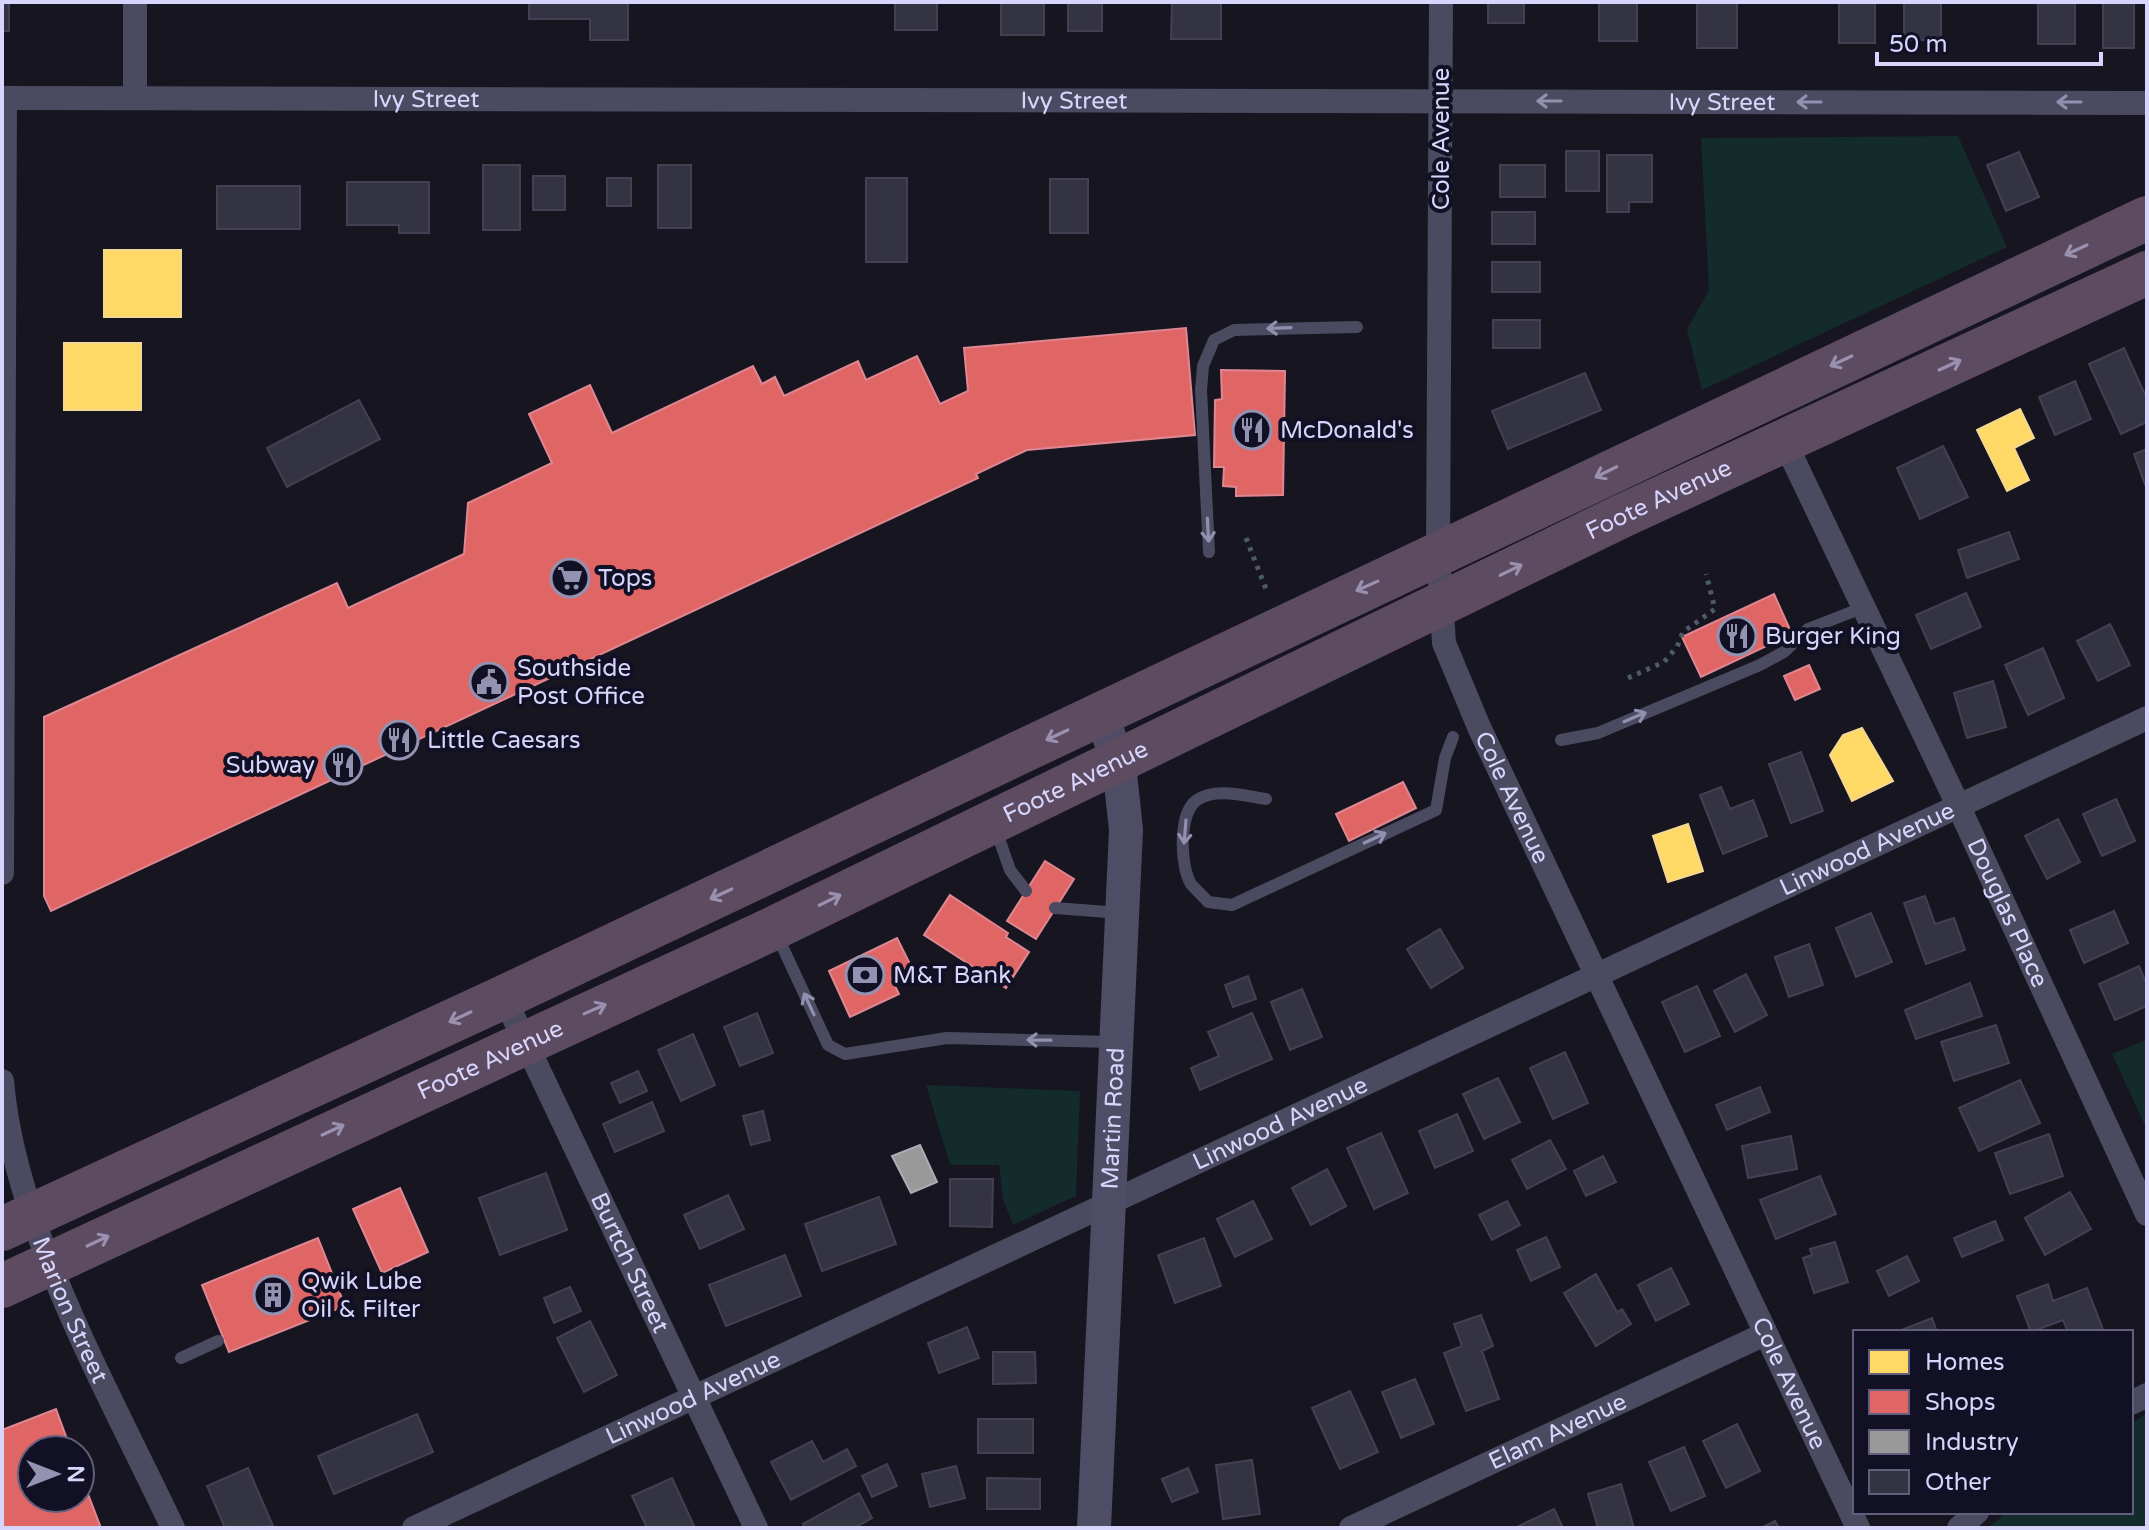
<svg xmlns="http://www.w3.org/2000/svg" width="2149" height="1530" font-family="'Varela Round',sans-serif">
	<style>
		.green { fill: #132b2a }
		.homes { fill: #ffd966; stroke: #f3d893; stroke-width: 2 }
		.shops { fill: #e06666; stroke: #de8793; stroke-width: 2 }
		.industry { fill: #999; stroke: #acabb7; stroke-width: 2 }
		.building { fill: #343342; stroke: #434053; stroke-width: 2 }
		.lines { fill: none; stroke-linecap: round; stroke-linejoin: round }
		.path { stroke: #4c5b67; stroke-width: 5; stroke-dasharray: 4 6; stroke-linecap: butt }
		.lane { stroke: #4a4b61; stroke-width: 12 }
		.street { stroke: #4a4b61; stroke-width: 24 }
		.secondary { stroke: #4d4e66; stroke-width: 34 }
		.highway { stroke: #5c4b61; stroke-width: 44 }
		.oneway { stroke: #9190af }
		.oneway2 { stroke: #9a90af }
		.labels { text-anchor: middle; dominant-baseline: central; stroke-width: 8; stroke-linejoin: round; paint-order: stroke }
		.street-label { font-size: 24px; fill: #d8d5fd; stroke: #121025 }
		.poi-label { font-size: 24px; fill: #d8d5fd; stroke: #121025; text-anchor: start }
	</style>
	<rect width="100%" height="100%" fill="#161520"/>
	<path class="green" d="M1958,136L2007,247L1702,390L1687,329L1709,290L1701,138Z
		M2147,1039V1130L2112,1054Z
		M926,1085L1080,1091L1076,1196L1013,1225L1003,1199L999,1165H950Z
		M2147,1413V1528H1988L2007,1512H2131V1424Z"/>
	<path class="homes" d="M104,250H181V317H104Z
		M64,343H141V410H64Z
		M2020,409L2034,438L2014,448L2029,480L2007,491L1977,430Z
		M1862,728L1893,781L1852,801L1830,755L1843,735Z
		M1688,824L1703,871L1668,882L1653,836Z"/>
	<path class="shops" d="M1186,328L1195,435L1027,450L976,474L978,478L51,911L44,896V717L337,583L348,608L464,554L468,503L552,463L529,414L590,385L612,433L753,366L762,384L775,377L784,396L858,361L866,380L917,356L940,404L968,391L964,348Z
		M1221,370L1285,371L1283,495L1236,496V487L1223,486L1224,467H1214L1215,400L1222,399Z
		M1774,594L1792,634L1701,677L1682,637Z
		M1809,665L1820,689L1795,700L1784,676Z
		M1403,782L1416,808L1349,841L1336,814Z
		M1045,861L1074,879L1036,939L1007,921Z
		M950,895L1008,933L1006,937L1029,952L1006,988L924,935Z
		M897,938L912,968L891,978L899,994L850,1017L829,971Z
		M400,1188L428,1252L382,1273L353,1209Z
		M318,1238L345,1306L229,1352L202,1285Z
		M56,1409L71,1450H32V1498H80V1473L101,1528H2V1430Z"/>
	<path class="industry" d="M920,1145L937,1182L911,1193L892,1156Z"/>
	<path class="building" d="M2,2H9V31H2Z
		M529,2H628V40H590V19H529Z
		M895,2H937V30H895Z
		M1001,2H1044V35H1001Z
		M1068,2H1102V31H1068Z
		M1172,2H1221V39H1171Z
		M1488,2H1524V23H1488Z
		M1599,2H1637V41H1599Z
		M1697,2H1737V48H1697Z
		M1839,2H1875V43H1839Z
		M1904,2H1941V40H1904Z
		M2038,2H2075V44H2038Z
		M2103,2H2134V48H2103Z
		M1566,151H1599V191H1566Z
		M2019,152L2039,197L2006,211L1987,165Z
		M1607,155H1652V202H1629V212H1607Z
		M483,165H520V230H483Z
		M658,165H691V228H658Z
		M1500,165H1545V197H1500Z
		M533,176H565V210H533Z
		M607,178H631V206H607Z
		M866,178H907V262H866Z
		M1050,179H1088V233H1050Z
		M347,182H429V233H399V225H347Z
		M217,186H300V229H217Z
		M1492,212H1535V244H1492Z
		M1492,262H1540V292H1492Z
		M1493,320H1540V348H1493Z
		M2124,348L2147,399V422L2121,434L2089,364Z
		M1585,373L1601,410L1508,449L1492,411Z
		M2075,381L2091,419L2055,435L2039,397Z
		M359,400L380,439L287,487L267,448Z
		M1943,446L1968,497L1920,519L1897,468Z
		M2147,449V487H2146L2134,454Z
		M2009,532L2019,559L1967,578L1958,550Z
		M1966,593L1981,627L1931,649L1916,615Z
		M2110,624L2130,665L2098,681L2077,641Z
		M2043,648L2064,698L2028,715L2005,665Z
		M1993,681L2006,727L1967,738L1954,693Z
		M1801,752L1823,811L1791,823L1769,764Z
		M1721,787L1730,809L1753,800L1767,836L1723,854L1700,795Z
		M2116,799L2135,841L2102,856L2083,814Z
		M2058,819L2080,862L2047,879L2025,836Z
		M1925,896L1935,924L1954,918L1965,950L1926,964L1904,903Z
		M2114,911L2128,943L2084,963L2070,930Z
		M1871,913L1892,962L1856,977L1836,928Z
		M1440,929L1463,968L1431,988L1407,949Z
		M1809,944L1823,985L1789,997L1775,957Z
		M2139,966L2147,985V1006L2115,1020L2099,984Z
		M1746,974L1767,1015L1735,1032L1714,991Z
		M1248,976L1256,999L1233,1007L1225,985Z
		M1970,983L1982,1016L1916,1039L1905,1010Z
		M1697,986L1720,1036L1685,1052L1662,1002Z
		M1302,989L1322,1037L1290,1050L1271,1002Z
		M757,1013L773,1053L740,1066L724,1027Z
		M1252,1013L1272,1059L1200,1090L1191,1068L1219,1056L1208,1032Z
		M1996,1025L2009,1063L1954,1081L1941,1042Z
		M693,1034L715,1085L681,1101L658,1050Z
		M1565,1052L1588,1103L1553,1119L1530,1068Z
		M638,1071L647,1091L620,1103L611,1083Z
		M1498,1078L1520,1122L1484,1139L1463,1094Z
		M2020,1080L2040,1123L1979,1151L1959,1108Z
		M1760,1087L1770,1112L1727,1130L1716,1105Z
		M652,1102L664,1131L615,1152L603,1124Z
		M763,1111L770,1140L751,1145L743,1116Z
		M1457,1114L1473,1151L1435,1168L1419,1131Z
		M1381,1133L1408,1193L1374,1209L1347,1148Z
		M2049,1134L2063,1176L2010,1194L1995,1153Z
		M1791,1136L1797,1169L1748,1178L1742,1146Z
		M1550,1140L1566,1169L1527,1189L1512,1160Z
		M1603,1156L1616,1182L1586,1196L1574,1171Z
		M1327,1169L1346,1206L1311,1225L1292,1188Z
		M546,1173L567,1230L500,1255L479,1198Z
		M1820,1176L1836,1214L1776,1239L1760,1200Z
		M950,1179H993L992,1227L950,1226Z
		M2070,1192L2091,1229L2045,1255L2025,1218Z
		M728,1195L744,1229L700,1249L684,1215Z
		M879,1197L896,1244L822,1271L805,1224Z
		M1253,1201L1272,1239L1235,1257L1217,1219Z
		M1507,1201L1520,1225L1492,1240L1479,1215Z
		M1995,1221L2003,1240L1962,1257L1954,1238Z
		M1546,1237L1560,1267L1531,1281L1517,1250Z
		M1204,1238L1221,1286L1175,1303L1158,1255Z
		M1835,1242L1848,1282L1814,1293L1803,1258L1812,1255L1810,1249Z
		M785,1255L801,1296L726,1326L709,1285Z
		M1907,1256L1919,1281L1889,1296L1877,1271Z
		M1671,1268L1689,1304L1656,1321L1638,1285Z
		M1596,1274L1617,1312L1622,1309L1631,1324L1596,1346L1564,1293Z
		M2048,1284L2053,1301L2087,1288L2104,1332H2068L2063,1320L2031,1332L2017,1296Z
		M570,1287L581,1311L554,1323L544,1298Z
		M1481,1315L1493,1346L1482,1351L1499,1399L1466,1411L1444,1353L1462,1346L1454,1324Z
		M1932,1318L1937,1332H1906L1904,1329Z
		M590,1321L617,1375L584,1392L557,1338Z
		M967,1327L979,1358L939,1373L928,1343Z
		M993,1352H1035L1036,1383L993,1384Z
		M1415,1379L1434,1424L1401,1438L1382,1392Z
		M1350,1391L1378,1452L1340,1469L1312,1408Z
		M417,1414L433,1452L334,1494L318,1456Z
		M978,1419H1033V1453H978Z
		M1737,1424L1760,1471L1726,1488L1703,1441Z
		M812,1441L823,1462L847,1449L856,1466L791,1500L771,1462Z
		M1684,1447L1705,1496L1671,1511L1649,1462Z
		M1252,1460L1260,1514L1223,1519L1216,1465Z
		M887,1464L897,1486L872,1497L862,1476Z
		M956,1466L965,1498L930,1507L922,1474Z
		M248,1468L273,1526L225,1528L207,1486Z
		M1188,1468L1198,1492L1172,1502L1162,1479Z
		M672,1478L695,1528H647L632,1496Z
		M987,1478L1040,1479V1509H987Z
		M1621,1484L1634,1528H1598L1588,1494Z
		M859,1493L872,1518L854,1528H805L803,1524Z
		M1554,1509L1563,1528H1520L1519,1526Z
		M1775,1521L1779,1528H1761Z"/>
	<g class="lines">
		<path class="path" d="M1246,538L1268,594
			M1628,678L1664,662L1677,647L1683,632L1715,609L1706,574"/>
		<path class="lane" d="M1209,552L1201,390L1203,366L1214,340L1234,330L1357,327
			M1561,740L1598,733L1760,665L1784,652L1808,629L1862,608
			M1266,799C1246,796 1215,787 1197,800C1178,813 1180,866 1191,884C1196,890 1203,896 1208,902L1232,905L1436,810L1445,758L1453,737
			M996,830L1010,870L1026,891
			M1055,908L1120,913
			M776,933L828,1045L845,1054L947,1038L1113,1042
			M181,1358L218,1341"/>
		<g class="street">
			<path d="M135,2V96"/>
			<path id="s1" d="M1441,2L1438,554L1444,643L1479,727L1858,1528"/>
			<path id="s2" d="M2,98L2147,103"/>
			<path id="s3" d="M1780,432L1958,805L2147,1214"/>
			<path d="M2,873L5,98"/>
			<path id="s4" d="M504,997L756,1528"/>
			<path id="s5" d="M2,1081C14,1227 111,1396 173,1528"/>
			<path d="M2131,1403L2147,1395"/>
			<path id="s6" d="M414,1528L2147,718"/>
			<path id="s7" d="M1351,1528L1765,1334"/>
			<path d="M1959,1528L1977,1512"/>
		</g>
		<path class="secondary" id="s8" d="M1094,1528L1126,830L1119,764L1101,714"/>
		<g class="highway">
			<path d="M2,1229L504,997L2147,218"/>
			<path id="s9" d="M2,1286L774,928L1622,516L2147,273"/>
		</g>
	</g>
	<defs><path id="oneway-shaft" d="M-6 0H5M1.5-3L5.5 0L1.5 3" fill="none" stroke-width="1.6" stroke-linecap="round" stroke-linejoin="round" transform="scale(2)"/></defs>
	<g class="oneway">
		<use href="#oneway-shaft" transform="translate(1549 101) rotate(-180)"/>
		<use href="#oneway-shaft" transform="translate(1809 102) rotate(-180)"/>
		<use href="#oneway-shaft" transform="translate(2069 102) rotate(-180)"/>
		<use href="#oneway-shaft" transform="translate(1279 328) rotate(178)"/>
		<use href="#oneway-shaft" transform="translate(1208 530) rotate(87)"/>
		<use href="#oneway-shaft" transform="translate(1635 717) rotate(-23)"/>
		<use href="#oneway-shaft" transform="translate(1185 832) rotate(95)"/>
		<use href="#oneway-shaft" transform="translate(1375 838) rotate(-25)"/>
		<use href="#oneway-shaft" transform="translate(809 1004) rotate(-115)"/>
		<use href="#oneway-shaft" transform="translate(1039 1040) rotate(-179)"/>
	</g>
	<g class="oneway2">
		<use href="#oneway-shaft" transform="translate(2076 250) rotate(155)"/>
		<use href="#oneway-shaft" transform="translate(1841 361) rotate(155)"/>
		<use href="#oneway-shaft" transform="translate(1950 365) rotate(-25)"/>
		<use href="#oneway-shaft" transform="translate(1606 472) rotate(154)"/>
		<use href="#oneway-shaft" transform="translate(1511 570) rotate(-26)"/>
		<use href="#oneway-shaft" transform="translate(1367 586) rotate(156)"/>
		<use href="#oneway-shaft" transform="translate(1057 735) rotate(155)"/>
		<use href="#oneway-shaft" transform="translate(721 894) rotate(155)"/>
		<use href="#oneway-shaft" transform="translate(830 900) rotate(-26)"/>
		<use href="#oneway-shaft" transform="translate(595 1009) rotate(-24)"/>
		<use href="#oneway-shaft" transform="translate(460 1017) rotate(155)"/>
		<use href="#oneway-shaft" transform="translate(333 1130) rotate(-25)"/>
		<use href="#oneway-shaft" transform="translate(98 1241) rotate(-25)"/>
	</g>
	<defs>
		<symbol id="restaurant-ring" viewBox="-11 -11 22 22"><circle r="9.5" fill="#121025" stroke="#9492b0" stroke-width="1.5"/><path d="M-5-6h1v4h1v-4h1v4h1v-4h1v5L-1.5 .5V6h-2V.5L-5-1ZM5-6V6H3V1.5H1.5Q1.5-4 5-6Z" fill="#9492b0"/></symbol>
		<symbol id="supermarket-ring" viewBox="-11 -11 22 22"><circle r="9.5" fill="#121025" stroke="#9492b0" stroke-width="1.5"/><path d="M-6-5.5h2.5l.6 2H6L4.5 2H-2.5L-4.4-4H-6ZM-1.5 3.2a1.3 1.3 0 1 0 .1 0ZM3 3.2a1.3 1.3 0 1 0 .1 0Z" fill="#9492b0"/></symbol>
		<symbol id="civic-ring" viewBox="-11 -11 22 22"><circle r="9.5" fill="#121025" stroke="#9492b0" stroke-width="1.5"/><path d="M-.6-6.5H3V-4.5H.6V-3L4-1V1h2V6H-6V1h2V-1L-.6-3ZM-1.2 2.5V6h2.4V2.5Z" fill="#9492b0"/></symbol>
		<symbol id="bank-ring" viewBox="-11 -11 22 22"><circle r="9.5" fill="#121025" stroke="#9492b0" stroke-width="1.5"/><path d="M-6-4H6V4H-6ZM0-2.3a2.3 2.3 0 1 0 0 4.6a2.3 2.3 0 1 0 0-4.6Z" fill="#9492b0"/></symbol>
		<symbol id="building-ring" viewBox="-11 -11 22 22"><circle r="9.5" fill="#121025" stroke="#9492b0" stroke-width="1.5"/><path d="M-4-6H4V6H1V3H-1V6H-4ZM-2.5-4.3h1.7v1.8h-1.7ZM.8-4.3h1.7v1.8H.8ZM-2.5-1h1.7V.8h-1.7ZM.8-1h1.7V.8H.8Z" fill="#9492b0"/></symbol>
	</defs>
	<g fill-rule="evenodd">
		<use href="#restaurant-ring" x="1230" y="408" width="44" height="44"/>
		<use href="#supermarket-ring" x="548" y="556" width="44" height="44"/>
		<use href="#restaurant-ring" x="1715" y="614" width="44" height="44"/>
		<use href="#civic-ring" x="467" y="660" width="44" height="44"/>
		<use href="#restaurant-ring" x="377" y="718" width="44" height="44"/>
		<use href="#restaurant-ring" x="321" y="743" width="44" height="44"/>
		<use href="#bank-ring" x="843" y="953" width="44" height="44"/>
		<use href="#building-ring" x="251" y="1273" width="44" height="44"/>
	</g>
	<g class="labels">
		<g class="street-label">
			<text stroke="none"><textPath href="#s2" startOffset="424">Ivy Street</textPath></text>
			<text stroke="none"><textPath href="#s2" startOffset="1072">Ivy Street</textPath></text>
			<text stroke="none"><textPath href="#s2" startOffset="1720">Ivy Street</textPath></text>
			<text transform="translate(1441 139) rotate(-90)">Cole Avenue</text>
			<text stroke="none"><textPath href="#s9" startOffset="1834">Foote Avenue</textPath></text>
			<text stroke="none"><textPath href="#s9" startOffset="1186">Foote Avenue</textPath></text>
			<text stroke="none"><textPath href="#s1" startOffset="810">Cole Avenue</textPath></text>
			<text stroke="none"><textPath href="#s6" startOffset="1604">Linwood Avenue</textPath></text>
			<text stroke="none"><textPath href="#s3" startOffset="532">Douglas Place</textPath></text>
			<text stroke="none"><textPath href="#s9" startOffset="538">Foote Avenue</textPath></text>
			<text stroke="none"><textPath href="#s8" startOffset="410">Martin Road</textPath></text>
			<text stroke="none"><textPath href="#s6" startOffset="956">Linwood Avenue</textPath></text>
			<text stroke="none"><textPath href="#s4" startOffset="294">Burtch Street</textPath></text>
			<text stroke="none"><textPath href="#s5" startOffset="240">Marion Street</textPath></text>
			<text stroke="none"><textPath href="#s1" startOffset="1458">Cole Avenue</textPath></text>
			<text stroke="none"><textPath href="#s6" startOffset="308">Linwood Avenue</textPath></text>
			<text stroke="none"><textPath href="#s7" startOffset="228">Elam Avenue</textPath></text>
		</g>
		<g class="poi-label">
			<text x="1280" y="430">McDonald's</text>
			<text x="598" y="578">Tops</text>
			<text x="1765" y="636">Burger King</text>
			<text x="517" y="668">Southside<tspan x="517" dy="28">Post Office</tspan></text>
			<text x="427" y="740">Little Caesars</text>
			<text x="315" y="765" text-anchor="end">Subway</text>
			<text x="893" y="975">M&amp;T Bank</text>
			<text x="301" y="1281">Qwik Lube<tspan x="301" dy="28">Oil &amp; Filter</tspan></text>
		</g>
	</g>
	<rect width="2149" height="1530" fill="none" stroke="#d8d5fd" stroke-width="8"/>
	<rect x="1853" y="1330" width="280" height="184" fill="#121025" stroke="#615f7b" stroke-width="2"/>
	<rect x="1869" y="1350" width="40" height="24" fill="#ffd966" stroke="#615f7b" stroke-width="2"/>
	<text x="1925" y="1370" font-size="24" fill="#d8d5fd">Homes</text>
	<rect x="1869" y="1390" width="40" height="24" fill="#e06666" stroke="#615f7b" stroke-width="2"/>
	<text x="1925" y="1410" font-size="24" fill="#d8d5fd">Shops</text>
	<rect x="1869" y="1430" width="40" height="24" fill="#999999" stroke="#615f7b" stroke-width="2"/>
	<text x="1925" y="1450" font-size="24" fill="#d8d5fd">Industry</text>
	<rect x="1869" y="1470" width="40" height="24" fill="#343342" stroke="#615f7b" stroke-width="2"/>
	<text x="1925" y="1490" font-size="24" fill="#d8d5fd">Other</text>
	<g transform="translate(56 1474) rotate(90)"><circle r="38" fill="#121025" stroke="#615f7b" stroke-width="2"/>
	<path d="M0-6L14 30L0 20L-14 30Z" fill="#9492b0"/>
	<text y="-12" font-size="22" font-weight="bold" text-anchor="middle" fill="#d8d5fd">N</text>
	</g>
	<path d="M1877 52v12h224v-12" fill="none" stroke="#d8d5fd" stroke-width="4"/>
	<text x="1889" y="52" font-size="24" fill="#d8d5fd" stroke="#121025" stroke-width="6" paint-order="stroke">50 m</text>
</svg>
